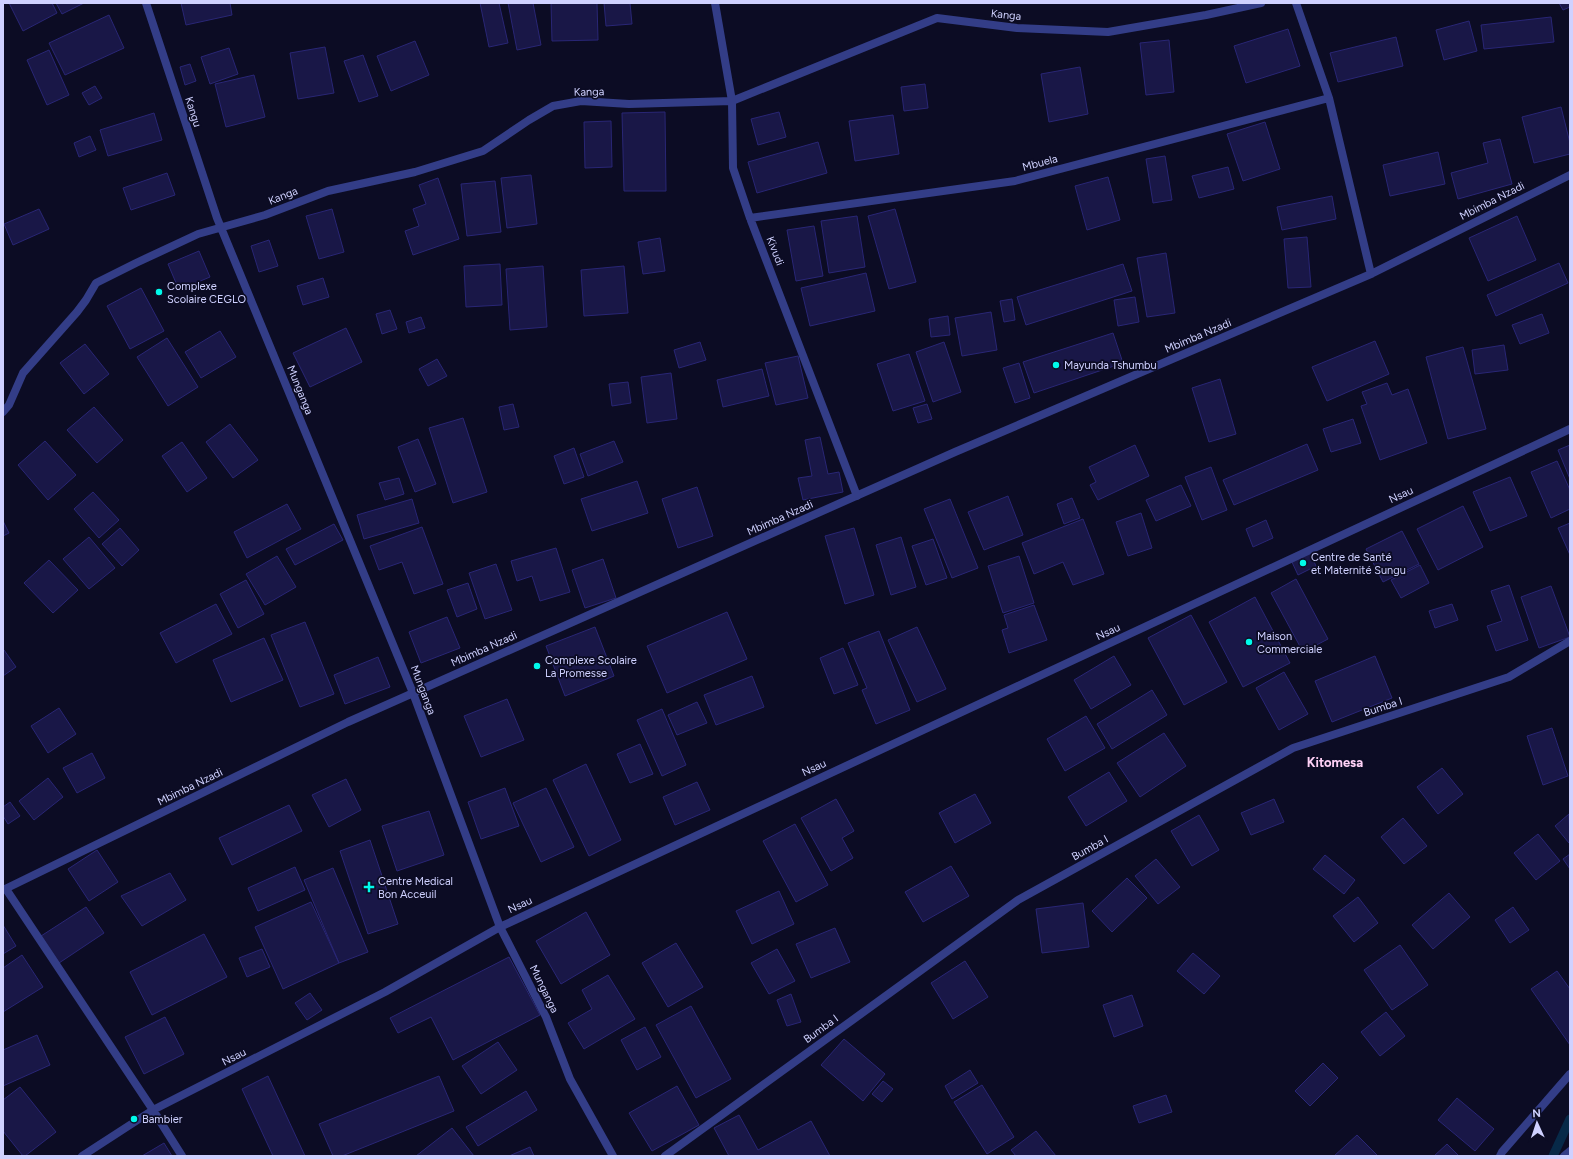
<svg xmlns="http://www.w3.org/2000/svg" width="1573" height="1159" font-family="Figtree,sans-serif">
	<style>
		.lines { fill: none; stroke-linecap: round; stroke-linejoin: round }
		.stream { stroke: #072948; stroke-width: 9 }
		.building { fill: #191747; stroke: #292675 }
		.street { stroke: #333d87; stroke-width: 8 }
		.poi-dot { fill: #00faeb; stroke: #0c0c24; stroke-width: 1.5 }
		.labels { text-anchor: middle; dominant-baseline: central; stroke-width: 3.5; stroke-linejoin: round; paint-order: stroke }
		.street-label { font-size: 11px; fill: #cfd1ff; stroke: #0c0c24 }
		.poi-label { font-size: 11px; fill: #cfd1ff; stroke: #0c0c24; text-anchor: start }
		.quarter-label { font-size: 13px; font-weight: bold; fill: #ffd1f6; stroke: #0c0c24 }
	</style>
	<rect width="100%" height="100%" fill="#0c0c24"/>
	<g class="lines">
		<path class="stream" d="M1553,1156L1570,1119"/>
	</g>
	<path class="building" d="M9,3H52L57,13L23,31Z
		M56,3H84L62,14Z
		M181,3H230L232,15L186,25Z
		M480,3H499L508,43L489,47Z
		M508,3H533L541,45L517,50Z
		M551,3H597L598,40L552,41Z
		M604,3H630L632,24L606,26Z
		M1559,3H1570V7L1563,10Z
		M109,15L124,48L65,75L49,43Z
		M1551,17L1554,42L1484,49L1481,25Z
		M1469,21L1477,51L1444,60L1436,30Z
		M1288,29L1300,66L1246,83L1234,46Z
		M1396,37L1403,66L1338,82L1330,53Z
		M1169,40L1174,92L1146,95L1140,43Z
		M415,41L429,75L391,91L377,56Z
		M325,47L334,93L298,99L290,53Z
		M229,48L238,74L210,84L201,57Z
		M49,50L69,95L47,105L27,60Z
		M363,55L378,96L359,102L344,61Z
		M190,64L196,81L185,85L180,67Z
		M1080,67L1088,114L1049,122L1041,74Z
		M254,75L265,117L226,127L215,84Z
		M925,84L928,108L904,111L901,87Z
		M95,86L102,98L89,105L82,93Z
		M1561,107L1570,143V154L1534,163L1522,117Z
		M665,112L666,191H624L622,113Z
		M779,112L786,137L758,145L751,119Z
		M154,113L162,140L108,156L100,130Z
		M893,115L899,154L855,161L849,121Z
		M611,121L612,167L585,168L584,122Z
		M1265,122L1280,169L1243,181L1227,134Z
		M90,136L96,150L79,157L74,143Z
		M1500,139L1512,184L1458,199L1451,173L1488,163L1483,143Z
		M818,142L827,173L757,193L748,162Z
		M1438,152L1445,184L1390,196L1383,165Z
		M1165,156L1172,200L1153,203L1146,159Z
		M1228,167L1234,189L1199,198L1192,176Z
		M167,173L175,195L131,210L123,188Z
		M531,175L537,224L507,228L501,178Z
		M1108,177L1120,220L1087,230L1075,186Z
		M438,178L459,239L413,255L405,231L419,226L413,209L426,204L419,185Z
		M495,181L501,232L467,236L461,184Z
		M1332,196L1336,219L1282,230L1277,207Z
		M39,209L49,229L13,245L4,224Z
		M332,209L344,252L319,259L306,216Z
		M895,209L916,282L889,289L868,216Z
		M857,216L865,267L829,273L821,221Z
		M1517,216L1536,260L1488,281L1469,238Z
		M814,226L823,276L796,281L787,230Z
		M1307,237L1311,287L1288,288L1284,239Z
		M660,238L665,271L643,274L638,242Z
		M269,240L278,266L259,272L251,246Z
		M199,251L210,277L179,290L168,264Z
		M1166,253L1175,313L1147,317L1137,258Z
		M1559,263L1568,283L1496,316L1487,295Z
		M500,264L502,305L466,307L464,266Z
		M1123,264L1132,291L1026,325L1017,297Z
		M543,266L547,327L510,330L506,269Z
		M624,266L628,313L584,316L581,270Z
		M866,273L875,311L810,326L801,288Z
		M323,278L329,297L303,305L297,286Z
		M141,288L164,331L130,349L107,306Z
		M1135,297L1139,322L1118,326L1114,300Z
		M1012,299L1015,320L1004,322L1000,301Z
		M390,310L397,329L382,334L376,314Z
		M991,312L997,350L962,356L955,318Z
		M1542,314L1549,333L1520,344L1512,325Z
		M948,316L950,335L931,337L929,319Z
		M421,317L425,328L409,333L406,322Z
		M346,328L362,362L310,387L293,353Z
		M220,331L236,357L201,378L185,352Z
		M1113,333L1123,363L1034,393L1023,362Z
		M167,338L198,387L168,406L137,357Z
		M1375,341L1389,374L1327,401L1312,367Z
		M700,342L706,360L679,368L674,350Z
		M944,342L961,392L933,402L916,352Z
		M85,344L109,374L84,394L60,363Z
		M1504,345L1508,370L1475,374L1472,350Z
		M1463,347L1486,429L1448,439L1426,357Z
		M909,354L925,401L893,411L877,364Z
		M798,356L808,398L776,405L765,363Z
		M437,359L447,376L428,386L419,369Z
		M1019,363L1030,398L1015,403L1003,368Z
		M762,369L769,396L723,407L717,380Z
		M671,373L677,419L647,423L641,377Z
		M1220,379L1236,434L1209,442L1192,388Z
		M628,382L631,403L612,406L609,384Z
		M1387,383L1392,395L1408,389L1427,443L1380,460L1361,406L1367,404L1362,392Z
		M513,404L519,427L504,430L499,407Z
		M927,404L932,419L918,423L913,408Z
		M94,407L123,440L97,463L67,430Z
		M463,418L487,492L453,503L429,428Z
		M1353,419L1361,443L1331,452L1323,429Z
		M230,424L258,460L233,478L206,442Z
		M820,437L828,474L839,472L843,492L803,500L798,478L812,476L805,440Z
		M418,439L436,484L415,492L398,447Z
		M45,441L76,475L48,500L18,465Z
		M614,441L623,462L588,476L580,454Z
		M182,442L207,478L187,492L162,456Z
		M1307,444L1318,470L1234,505L1223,480Z
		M1135,445L1149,476L1098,500L1090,485L1096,482L1089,467Z
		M1570,445V479L1558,450Z
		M574,448L584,477L564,484L554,456Z
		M1557,461L1570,490V509L1551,518L1531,472Z
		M1211,467L1227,510L1202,520L1185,477Z
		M1510,477L1527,516L1490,531L1473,492Z
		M399,478L404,494L385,500L379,483Z
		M637,481L648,513L592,531L581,499Z
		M1181,485L1191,506L1156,521L1146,500Z
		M697,487L713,536L678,548L662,499Z
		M93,492L119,520L99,538L74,509Z
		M1008,496L1023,535L984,550L968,512Z
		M1072,498L1080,518L1064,524L1057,504Z
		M412,499L419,523L364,539L357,515Z
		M950,499L978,568L952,578L924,509Z
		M287,504L301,529L247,558L234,532Z
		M1463,506L1483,547L1438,570L1417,529Z
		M1141,513L1152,548L1128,556L1116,522Z
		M1083,519L1104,574L1073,585L1063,562L1034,574L1022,543Z
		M1266,520L1273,538L1253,547L1246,529Z
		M3,521L9,533L3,536Z
		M1570,523V555L1558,528Z
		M334,524L343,540L295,565L286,549Z
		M422,527L443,584L414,594L402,562L379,570L370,546Z
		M120,528L139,550L122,566L102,544Z
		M854,528L874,595L845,604L825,536Z
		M1402,531L1419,564L1383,582L1366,549Z
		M89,537L115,568L89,589L63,559Z
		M901,537L916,587L891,595L876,545Z
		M933,539L947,578L926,585L912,546Z
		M556,548L570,592L540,601L532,576L517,581L511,561Z
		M1309,551L1316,566L1298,575L1291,560Z
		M277,556L296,587L265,605L246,574Z
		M1019,556L1034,603L1003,613L988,566Z
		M603,559L616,598L585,608L572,570Z
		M49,560L78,590L53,613L24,583Z
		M496,564L512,610L485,619L469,573Z
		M1420,565L1429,583L1401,598L1391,580Z
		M1296,579L1328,639L1303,652L1271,593Z
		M246,580L264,614L238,628L220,594Z
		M468,583L477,609L457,617L447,590Z
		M1509,585L1528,640L1496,651L1487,626L1502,621L1491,591Z
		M1551,586L1570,637L1539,648L1521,597Z
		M1255,597L1290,663L1243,687L1209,622Z
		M216,604L232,634L176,663L160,633Z
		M1452,604L1458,620L1435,628L1429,611Z
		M1034,605L1047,640L1009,653L1002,630L1008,628L1004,615Z
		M727,612L747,659L667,693L647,646Z
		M1191,615L1227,682L1184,705L1148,638Z
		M447,617L460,648L421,663L409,632Z
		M305,622L334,694L300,707L271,635Z
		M595,627L614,676L565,696L546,646Z
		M917,627L946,689L917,702L888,640Z
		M879,631L910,710L876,724L862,690L867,688L848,643Z
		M264,638L283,680L231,702L213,660Z
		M843,648L858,685L834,694L820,658Z
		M4,650L16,667L3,676V651Z
		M1114,656L1131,685L1091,709L1074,680Z
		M1375,656L1392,698L1332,722L1315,681Z
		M378,657L390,687L345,704L334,675Z
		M1284,672L1308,714L1279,730L1256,688Z
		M752,676L764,707L716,725L704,695Z
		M1152,690L1167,715L1112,749L1097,724Z
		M507,699L524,740L481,757L464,716Z
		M697,702L707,723L677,735L668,715Z
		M59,708L76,734L48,753L31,726Z
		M662,709L686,765L662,776L637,720Z
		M1086,716L1105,748L1065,771L1047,739Z
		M1552,728L1568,776L1543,785L1527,736Z
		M1164,733L1186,766L1140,797L1117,763Z
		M640,744L653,774L630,783L617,754Z
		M92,753L105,778L77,793L63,768Z
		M586,764L621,840L589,856L553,780Z
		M1442,768L1463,794L1438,814L1417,787Z
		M1109,772L1127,801L1086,826L1068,797Z
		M48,778L63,797L34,820L19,801Z
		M346,779L361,810L329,827L312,795Z
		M697,782L710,810L675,825L663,797Z
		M505,788L519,826L481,839L468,802Z
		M546,788L574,847L541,862L513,803Z
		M975,794L991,823L955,843L939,813Z
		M836,799L854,831L842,838L853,858L831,871L801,818Z
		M1274,799L1284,822L1251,835L1241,813Z
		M10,802L20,816L8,824L3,816V807Z
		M289,805L302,831L232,865L219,838Z
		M429,811L444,855L397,871L382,826Z
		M1569,814L1570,842L1569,843L1555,826Z
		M1199,815L1219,850L1192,866L1171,831Z
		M1403,818L1427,846L1404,864L1381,837Z
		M795,824L828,885L796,902L763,841Z
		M1538,834L1560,861L1536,880L1514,853Z
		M370,840L398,924L368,934L340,851Z
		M97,850L118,882L89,901L68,869Z
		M1570,854V869L1563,859Z
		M1325,855L1355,880L1344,894L1313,869Z
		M1156,859L1180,887L1158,904L1135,876Z
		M951,866L969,896L923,922L905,892Z
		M295,867L305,890L258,911L248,888Z
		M333,868L368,952L339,963L304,880Z
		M170,873L186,900L142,926L121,896Z
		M1127,878L1147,898L1112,932L1092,911Z
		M779,891L794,924L752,944L736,911Z
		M1449,893L1470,917L1433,949L1412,925Z
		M1358,897L1378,923L1354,942L1333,916Z
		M311,902L339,963L283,989L255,927Z
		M1083,903L1089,947L1042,953L1036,909Z
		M86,907L104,933L59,963L41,936Z
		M1513,907L1529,930L1510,943L1495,920Z
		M586,912L610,955L561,984L536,941Z
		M3,925L16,946L3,954Z
		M835,928L850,962L811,978L796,944Z
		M204,934L227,977L152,1015L130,972Z
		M676,943L703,987L668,1007L642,963Z
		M1400,945L1428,985L1392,1010L1364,970Z
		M262,949L270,967L247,977L239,958Z
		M777,949L795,981L769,994L751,963Z
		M1193,953L1220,976L1204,994L1177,971Z
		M22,955L43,987L3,1012V968Z
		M509,957L540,1015L453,1060L431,1017L398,1033L390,1018Z
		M965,961L988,997L953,1019L931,983Z
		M1557,971L1570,989V1045L1531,989Z
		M608,975L635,1019L584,1049L568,1023L592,1009L582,990Z
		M310,993L322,1010L307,1020L295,1003Z
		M791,994L801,1022L787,1026L777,1000Z
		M1132,995L1143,1026L1114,1037L1103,1005Z
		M691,1006L731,1079L696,1098L656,1025Z
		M1386,1012L1405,1036L1380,1056L1361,1032Z
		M165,1017L184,1054L144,1074L125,1037Z
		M645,1027L661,1057L637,1070L621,1040Z
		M37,1035L50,1065L3,1086V1050Z
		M844,1039L885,1074L863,1101L821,1065Z
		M498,1042L517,1070L481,1094L462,1066Z
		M1323,1063L1338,1078L1310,1106L1295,1091Z
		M970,1070L978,1083L952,1099L945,1086Z
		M268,1076L305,1156H273L242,1089Z
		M439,1076L454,1111L342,1156H333L319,1124Z
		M883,1081L893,1089L882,1102L872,1094Z
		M982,1085L1014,1137L987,1154L954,1102Z
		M677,1086L699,1125L652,1151L629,1113Z
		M20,1087L56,1132L25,1156H23L3,1131V1100Z
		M526,1091L537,1110L478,1146L466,1127Z
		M1166,1095L1172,1112L1139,1123L1133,1106Z
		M1457,1098L1494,1129L1475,1151L1438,1120Z
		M739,1115L758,1150L811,1121L830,1156H729L714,1128Z
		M452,1128L474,1156H416Z
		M1036,1131L1056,1156H1016L1011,1150Z
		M1357,1135L1378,1156H1334Z
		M164,1143L172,1156H142Z
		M1447,1144L1459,1156H1434Z
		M530,1147L534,1156H509Z"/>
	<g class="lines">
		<path class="street" d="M146,3L217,218L413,693L500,927L546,1017L570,1079L613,1156
			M715,3L732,101L733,168L750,218L857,496
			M1296,3L1329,98L1371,274
			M750,218L1015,181L1329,98
			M3,412L9,405L23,373L77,312L86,300L96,283L136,263L198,234L265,215L328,191L415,172L483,151L529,120L553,106L581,101L629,104L732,101L937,18L1017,28L1108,32L1206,15L1261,3
			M6,889L153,1110L182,1156
			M3,890L348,722L955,452L1371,274L1570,175
			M82,1156L153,1110L385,992L500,927L1570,429
			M665,1156L1018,900L1293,748L1509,677L1570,641
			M1500,1156L1502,1152L1570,1074
			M1564,1156L1570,1151"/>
	</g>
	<g class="poi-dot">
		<circle cx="159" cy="292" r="4"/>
		<circle cx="1056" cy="365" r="4"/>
		<circle cx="1303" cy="563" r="4"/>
		<circle cx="1249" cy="642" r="4"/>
		<circle cx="537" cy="666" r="4"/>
		<path d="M367 881h4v4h4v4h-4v4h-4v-4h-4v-4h4z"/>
		<circle cx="134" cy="1119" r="4"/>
	</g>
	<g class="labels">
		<g class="street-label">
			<text transform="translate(1006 15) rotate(6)">Kanga</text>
			<text transform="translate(589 92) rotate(-1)">Kanga</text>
			<text transform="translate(193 112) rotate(72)">Kangu</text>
			<text transform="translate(1040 163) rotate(-15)">Mbuela</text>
			<text transform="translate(283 196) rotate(-22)">Kanga</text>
			<text transform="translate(1492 201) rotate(-27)">Mbimba Nzadi</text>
			<text transform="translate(775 251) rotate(69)">Kivudi</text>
			<text transform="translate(1198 336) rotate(-23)">Mbimba Nzadi</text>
			<text transform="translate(300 390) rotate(68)">Munganga</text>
			<text transform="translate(1401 495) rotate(-25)">Nsau</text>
			<text transform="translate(780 518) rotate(-24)">Mbimba Nzadi</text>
			<text transform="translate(1108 632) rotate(-25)">Nsau</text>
			<text transform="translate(484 649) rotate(-24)">Mbimba Nzadi</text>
			<text transform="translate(423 690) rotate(69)">Munganga</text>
			<text transform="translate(1383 707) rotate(-18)">Bumba I</text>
			<text transform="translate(814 768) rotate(-25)">Nsau</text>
			<text transform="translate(190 787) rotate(-26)">Mbimba Nzadi</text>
			<text transform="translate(1090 848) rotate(-29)">Bumba I</text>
			<text transform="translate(520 905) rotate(-25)">Nsau</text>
			<text transform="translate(544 989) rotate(64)">Munganga</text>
			<text transform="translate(821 1029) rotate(-36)">Bumba I</text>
			<text transform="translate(234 1057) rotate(-27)">Nsau</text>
		</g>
		<g class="poi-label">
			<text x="167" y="286">Complexe<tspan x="167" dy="13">Scolaire CEGLO</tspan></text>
			<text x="1064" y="365">Mayunda Tshumbu</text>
			<text x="1311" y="557">Centre de Santé<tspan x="1311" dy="13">et Maternité Sungu</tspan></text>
			<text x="1257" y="636">Maison<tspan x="1257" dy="13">Commerciale</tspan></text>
			<text x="545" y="660">Complexe Scolaire<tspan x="545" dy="13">La Promesse</tspan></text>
			<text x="378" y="881">Centre Medical<tspan x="378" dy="13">Bon Acceuil</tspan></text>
			<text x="142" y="1119">Bambier</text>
		</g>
		<g class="quarter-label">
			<text x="1335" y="762">Kitomesa</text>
		</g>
	</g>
	<rect width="1573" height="1159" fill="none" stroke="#cfd1ff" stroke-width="8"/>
	<g transform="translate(1537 1123) rotate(357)" stroke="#0c0c24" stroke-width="3" paint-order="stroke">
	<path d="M0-3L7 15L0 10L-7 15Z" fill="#cfd1ff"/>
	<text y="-6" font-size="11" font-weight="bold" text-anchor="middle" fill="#cfd1ff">N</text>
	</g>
</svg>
